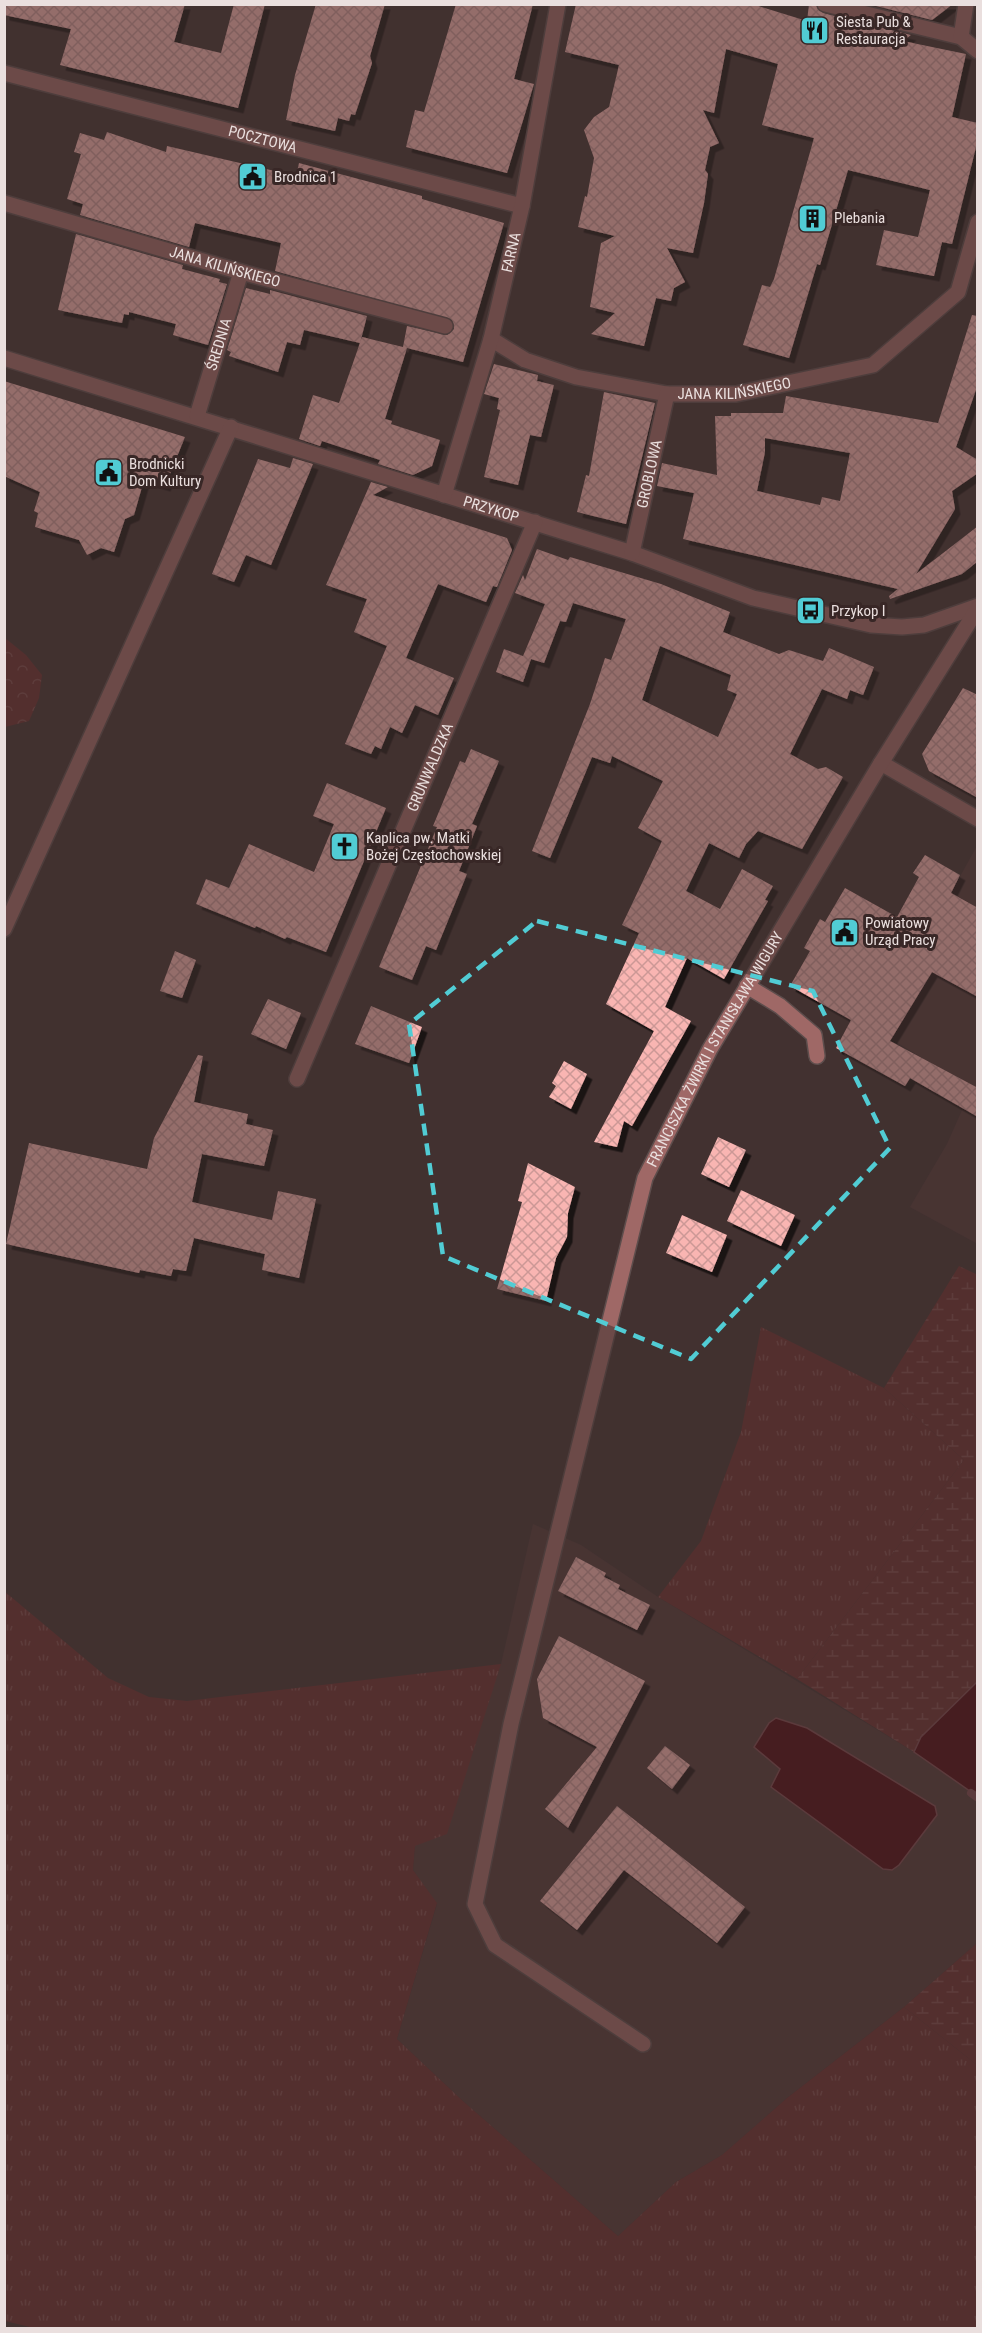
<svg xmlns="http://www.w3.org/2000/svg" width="982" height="2333" font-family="'Roboto Condensed',sans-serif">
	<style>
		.built { fill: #503837 }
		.grass { fill: url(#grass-tufts) }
		.wetland { fill: url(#wetland-marsh) }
		.park { fill: url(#park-crowns) }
		.water { fill: #4c050e; stroke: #7b464c; stroke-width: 1.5 }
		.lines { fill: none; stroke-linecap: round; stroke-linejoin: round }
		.stream { stroke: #7b464c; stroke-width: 8 }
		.building { fill: url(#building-cross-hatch); fill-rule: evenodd; filter: url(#shadow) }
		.minor-casing { stroke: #5d4d4c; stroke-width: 18 }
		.minor { stroke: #9f6866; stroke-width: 15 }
		.marked { fill: none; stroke: #51ccd4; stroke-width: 4.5; stroke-dasharray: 12 8; stroke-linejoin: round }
		.labels { text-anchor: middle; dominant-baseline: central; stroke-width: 6; stroke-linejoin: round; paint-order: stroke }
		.poi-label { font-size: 15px; fill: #eadfde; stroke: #382726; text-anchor: start }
		.street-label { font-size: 15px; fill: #eadfde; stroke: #382726 }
	</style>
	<defs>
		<pattern id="grass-tufts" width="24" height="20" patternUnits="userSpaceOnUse" patternTransform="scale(1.5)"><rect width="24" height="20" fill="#692d2d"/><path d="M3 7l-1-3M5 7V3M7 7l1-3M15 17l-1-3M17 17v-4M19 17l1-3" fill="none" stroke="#7f4b4b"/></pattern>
		<pattern id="wetland-marsh" width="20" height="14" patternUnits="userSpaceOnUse" patternTransform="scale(1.5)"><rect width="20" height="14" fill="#692d2d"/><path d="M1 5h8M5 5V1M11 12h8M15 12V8" fill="none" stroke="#7f4b4b"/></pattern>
		<pattern id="park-crowns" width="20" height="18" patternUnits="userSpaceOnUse" patternTransform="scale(1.5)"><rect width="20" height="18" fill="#692d2d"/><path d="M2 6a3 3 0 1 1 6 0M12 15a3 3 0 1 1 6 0" fill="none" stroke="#7f4b4b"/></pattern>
		<pattern id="building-cross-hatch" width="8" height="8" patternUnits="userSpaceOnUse" patternTransform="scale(1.5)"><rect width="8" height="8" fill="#f9b5b2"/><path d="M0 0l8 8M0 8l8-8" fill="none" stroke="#cc9896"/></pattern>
		<filter id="shadow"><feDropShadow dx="5.5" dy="5.5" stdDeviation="0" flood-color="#0009"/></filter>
	</defs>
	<rect width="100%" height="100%" fill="#423130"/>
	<path class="built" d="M977,846L978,1243H976L910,1207L947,1144L963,1108L921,1084L932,1064L875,1029Z
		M533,1524L581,1545L658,1597L914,1752L977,1795V1943L904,2007L787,2098L722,2155L676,2182L618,2236L464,2102L397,2039L437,1904L413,1870L415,1845L501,1664Z"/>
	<path class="grass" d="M761,1327L884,1388L964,1460L797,1679L658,1597L701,1541L741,1432Z
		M4,1591L108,1678L149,1697L187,1701L501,1664L447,1834L415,1846L413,1870L437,1903L397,2039L464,2102L618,2236L676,2182L722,2155L787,2098L904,2007L977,2065V2328H34L5,2321Z"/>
	<path class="wetland" d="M959,1266L978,1275L977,1682L921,1737L914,1752L797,1679L964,1460L884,1388Z
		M977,1943V2065L904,2007Z"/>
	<path class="park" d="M5,638L26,655L42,675L39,698L29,721L5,727Z"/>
	<path class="water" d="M977,1682V1796L914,1752L921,1737Z
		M776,1718L807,1728L935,1806L937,1815L899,1865L892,1870L883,1869L771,1787L780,1769L754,1747L769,1723Z"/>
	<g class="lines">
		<path class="stream" d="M971,1793L978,1798"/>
	</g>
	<path class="building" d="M4,4H185L174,42L221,53L234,4H265L238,108L60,65L71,29L4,15Z
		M316,4H385L370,56L372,63L355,115L351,114L349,121L338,118L335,131L286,120L295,75Z
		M456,4H533L514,79L534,84L507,173L406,147L415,110L424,112Z
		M576,4H752L807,21L809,4H816L823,13L911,35L903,41L966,54L952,117L978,123V139L952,244L942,242L934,276L876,265L884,230L918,237L930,190L848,170L820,265L817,264L789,358L743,345L762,285L770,287L774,279L814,138L762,125L778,64L726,49L714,113L703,110L719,143L710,147L705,170L708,174L704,203L693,253L667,248L685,282L674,288L671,301L656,298L644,346L591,334L615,313L590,307L601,243L615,236L578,227L585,196L587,197L594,158L584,130L594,117L609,107L619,65L565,52Z
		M868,4H953L932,20Z
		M107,132L166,152L167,146L296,176L299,163L422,196V199L504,223L463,362L407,348L385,419L392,421L391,424L440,440L432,466L413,475L378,464L380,460L322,441L320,446L299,439L313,395L339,403L362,337L403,347L407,326L447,335L454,329L452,320L275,271L281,243L195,223L189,247L80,215L83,204L67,199L81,154L74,152L80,133L104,140Z
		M76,234L183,265L182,269L220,279L219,282L227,284L208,345L173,335L176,324L129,312V315L124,314L122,323L58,310Z
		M246,288L270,294V290L367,316L360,343L304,330L300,345L287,342L278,372L229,356L231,352L227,350Z
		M972,315L978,316V384L956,447L978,460V473L952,491L955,509L916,574L978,526V561L962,574L890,599L889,596L898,589L683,539L694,493L657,486L662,463L717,475L715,416H731V413H783L786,396L938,423ZM765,438L850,453L840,501L822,497L820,505L757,491L765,452Z
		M494,364L538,375L537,381L554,385L541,437L530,435L518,485L484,477L500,410L497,409L499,398L484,394Z
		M4,381L185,437L165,486L144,480L134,515L125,519L114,552L101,548L87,555L79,540L35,527L38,513L34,511L40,492L4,476Z
		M604,392L655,403L626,524L577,512L586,475L589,476Z
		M293,458L313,464L271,565L246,555L234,582L212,574L258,459L290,468Z
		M371,482L388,487L373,495L507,538L512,550L497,587L493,586L486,602L438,584L406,658L454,678L438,715L415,705L402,733L390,727L381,749L375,746L371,754L345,744L387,646L354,632L367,599L326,585Z
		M537,549L568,560L570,557L661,584L730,612L723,632L779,654L789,650L823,661L829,648L874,667L863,695L850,690L847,699L822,689L790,754L818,769L826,767L843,777L802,849L758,831L746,844L739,858L709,843L686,891L720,909L742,869L773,886L765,900L768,901L724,979L687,958L665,1007L691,1021L632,1126L624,1121L617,1147L594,1142L654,1031L606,1004L639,933L622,925L662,841L638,828L663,781L612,756L610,763L592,757L550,858L532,851L590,704L605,658L611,660L626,619L573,603L566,622L560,621L544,663L531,659L523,682L496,672L504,649L523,656L545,604L515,593L523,575L525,580ZM660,646L731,675L727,690L737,694L718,737L642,700Z
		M963,688L978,695V798L929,771L922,754Z
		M471,749L499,761L472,824L477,826L459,871L467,874L436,950L426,946L412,980L379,967L437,827L433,826L460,761L465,763Z
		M327,783L386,808L326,952L287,937L285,939L256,926L255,928L196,904L206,879L229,888L249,844L314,872L334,824L313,816Z
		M925,855L960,875L951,893L978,908V997L932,972L890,1041L978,1088V1117L910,1078L905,1086L836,1048L851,1020L790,986L810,951L804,948L820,919L825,922L845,888L897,917L919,877L913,873Z
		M175,951L196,960L182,998L160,991Z
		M268,999L301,1013L286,1049L251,1034Z
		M371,1006L422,1027L409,1063L355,1044Z
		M198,1055L203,1056L194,1102L248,1114L246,1124L273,1130L264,1166L202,1154L192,1202L272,1220L278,1191L316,1199L299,1278L262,1270L265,1254L194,1238L186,1271L173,1269L171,1276L140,1270L139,1273L6,1244L29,1143L147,1169L154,1138Z
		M564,1061L587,1074L571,1109L549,1097L556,1086L552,1083Z
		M718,1137L746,1150L729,1187L701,1174Z
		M528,1163L575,1187L568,1213L567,1237L556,1258L546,1301L497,1289L522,1202L518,1201Z
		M741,1190L795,1215L781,1246L727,1221Z
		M682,1215L727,1235L712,1272L666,1253Z
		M576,1557L606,1573L604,1577L620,1585L618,1589L650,1605L637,1630L558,1591Z
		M559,1636L645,1681L568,1828L545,1809L597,1747L543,1718L537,1679Z
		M665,1746L690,1765L672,1789L647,1768Z
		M617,1806L745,1907L717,1943L624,1870L577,1930L540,1901Z"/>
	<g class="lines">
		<defs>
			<g id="minor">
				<path d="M825,4L961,37L978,51"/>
				<path d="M961,37L966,4"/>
				<path id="s1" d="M4,73L522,206"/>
				<path id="s2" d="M4,203L241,272L445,326"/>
				<path id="s3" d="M491,339L525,360L576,377L667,394H736L873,365L958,292L978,222"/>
				<path id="s4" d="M4,358L632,553L753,598L871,625L902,627L924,625L978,606"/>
				<path id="s5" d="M197,416L241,272"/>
				<path id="s6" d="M444,495L491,339L522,206L558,4"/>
				<path id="s7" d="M632,553L667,394"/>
				<path d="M881,763L978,819"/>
				<path d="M4,929L231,427"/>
				<path d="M747,986L780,1006L814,1035L817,1056"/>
				<path id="s8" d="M297,1079L535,522"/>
				<path id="s9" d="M643,2044L495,1945L475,1904L511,1724L645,1178L710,1049L881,763L978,608"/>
			</g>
		</defs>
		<use href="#minor" class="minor-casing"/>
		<use href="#minor" class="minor"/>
	</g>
	<path d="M0 0H982V2333H0ZM537,921L813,991L890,1148L691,1359L443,1256L409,1024Z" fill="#423130" fill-opacity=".55" fill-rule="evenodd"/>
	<path class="marked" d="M537,921L813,991L890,1148L691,1359L443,1256L409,1024Z"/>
	<defs>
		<symbol id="restaurant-square" viewBox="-11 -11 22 22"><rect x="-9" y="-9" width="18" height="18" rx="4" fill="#51ccd4" stroke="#382726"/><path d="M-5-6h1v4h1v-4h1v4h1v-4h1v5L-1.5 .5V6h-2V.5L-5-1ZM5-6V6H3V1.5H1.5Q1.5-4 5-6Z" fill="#111"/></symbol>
		<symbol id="civic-square" viewBox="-11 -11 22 22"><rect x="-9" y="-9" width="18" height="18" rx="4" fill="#51ccd4" stroke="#382726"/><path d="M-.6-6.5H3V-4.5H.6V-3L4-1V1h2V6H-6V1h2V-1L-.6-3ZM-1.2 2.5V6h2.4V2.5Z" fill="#111"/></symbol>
		<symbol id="building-square" viewBox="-11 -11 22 22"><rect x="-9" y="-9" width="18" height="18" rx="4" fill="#51ccd4" stroke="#382726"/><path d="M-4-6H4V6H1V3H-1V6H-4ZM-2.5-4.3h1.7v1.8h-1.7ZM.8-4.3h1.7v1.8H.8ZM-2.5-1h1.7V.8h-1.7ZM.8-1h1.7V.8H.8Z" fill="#111"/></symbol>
		<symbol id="bus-square" viewBox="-11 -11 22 22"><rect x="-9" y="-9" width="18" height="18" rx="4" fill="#51ccd4" stroke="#382726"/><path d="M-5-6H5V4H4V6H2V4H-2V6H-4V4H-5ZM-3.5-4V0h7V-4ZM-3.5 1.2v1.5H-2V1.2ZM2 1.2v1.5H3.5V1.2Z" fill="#111"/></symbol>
		<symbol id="church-square" viewBox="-11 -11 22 22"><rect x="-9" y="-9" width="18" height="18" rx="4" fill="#51ccd4" stroke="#382726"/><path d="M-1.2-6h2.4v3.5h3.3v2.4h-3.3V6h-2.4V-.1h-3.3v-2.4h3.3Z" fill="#111"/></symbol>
	</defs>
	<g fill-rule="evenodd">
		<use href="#restaurant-square" x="798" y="14" width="33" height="33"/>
		<use href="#civic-square" x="236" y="160" width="33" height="33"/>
		<use href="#building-square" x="796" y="202" width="33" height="33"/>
		<use href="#civic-square" x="92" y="456" width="33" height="33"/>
		<use href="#bus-square" x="794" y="594" width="33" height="33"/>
		<use href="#church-square" x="328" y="830" width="33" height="33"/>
		<use href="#civic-square" x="828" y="916" width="33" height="33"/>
	</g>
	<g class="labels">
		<g class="poi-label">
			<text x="836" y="22">Siesta Pub &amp;<tspan x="836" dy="17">Restauracja</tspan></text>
			<text x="274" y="177">Brodnica 1</text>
			<text x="834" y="218">Plebania</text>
			<text x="129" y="464">Brodnicki<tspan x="129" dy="17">Dom Kultury</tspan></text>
			<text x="831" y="611">Przykop I</text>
			<text x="366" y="838">Kaplica pw. Matki<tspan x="366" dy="17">Bożej Częstochowskiej</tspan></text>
			<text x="865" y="923">Powiatowy<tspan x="865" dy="17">Urząd Pracy</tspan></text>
		</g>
		<g class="street-label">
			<text stroke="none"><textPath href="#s1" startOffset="267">POCZTOWA</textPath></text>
			<text stroke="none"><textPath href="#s6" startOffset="252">FARNA</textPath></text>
			<text stroke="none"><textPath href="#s2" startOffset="230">JANA KILIŃSKIEGO</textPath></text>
			<text stroke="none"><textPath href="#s5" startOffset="75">ŚREDNIA</textPath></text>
			<text stroke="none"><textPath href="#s3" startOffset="254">JANA KILIŃSKIEGO</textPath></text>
			<text stroke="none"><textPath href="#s7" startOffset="81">GROBLOWA</textPath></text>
			<text stroke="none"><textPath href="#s4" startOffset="510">PRZYKOP</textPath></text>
			<text stroke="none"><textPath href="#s8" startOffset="339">GRUNWALDZKA</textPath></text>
			<text stroke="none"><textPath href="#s9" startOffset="1116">FRANCISZKA ŻWIRKI I STANISŁAWA WIGURY</textPath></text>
		</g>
	</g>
	<rect width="982" height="2333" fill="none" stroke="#eadfde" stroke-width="12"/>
</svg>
